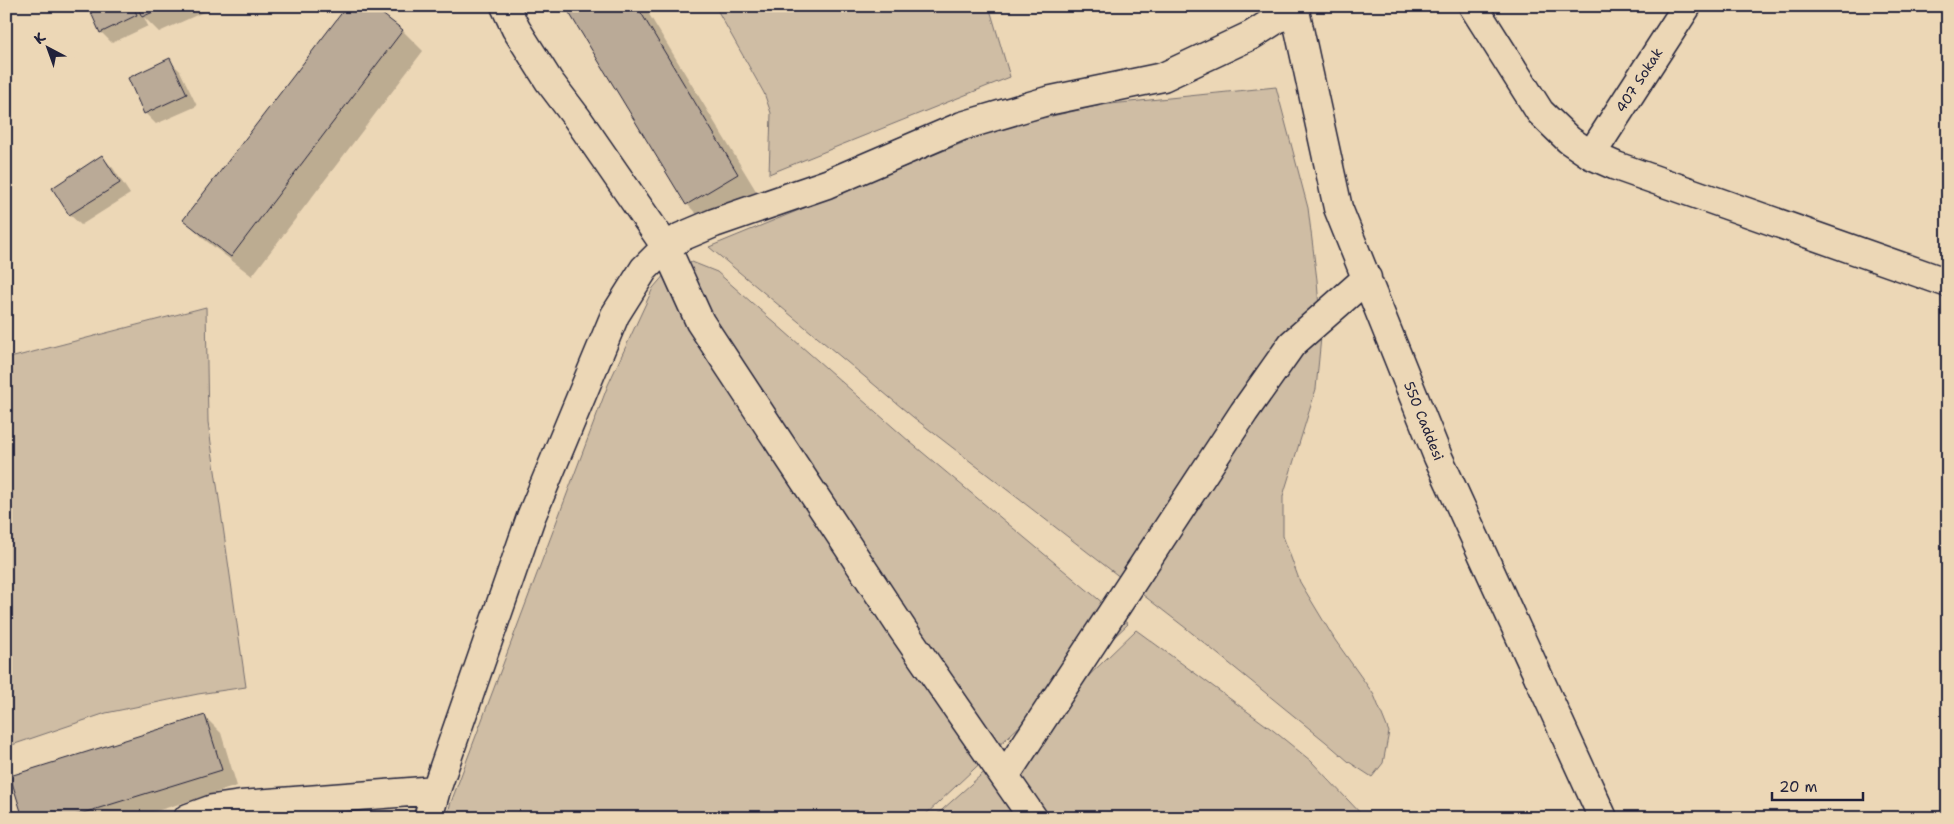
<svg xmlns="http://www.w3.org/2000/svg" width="1954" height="824" font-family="'Shantell Sans',sans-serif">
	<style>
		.green { fill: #cfbda4; stroke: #787070 }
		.shadow { fill: #0003 }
		.building { fill: #baaa97; stroke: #22223b }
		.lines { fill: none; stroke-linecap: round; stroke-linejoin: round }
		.minor-casing { stroke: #22223b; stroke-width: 31 }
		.minor { stroke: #ecd7b6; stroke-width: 28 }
		.labels { text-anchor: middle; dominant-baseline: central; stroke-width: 4; stroke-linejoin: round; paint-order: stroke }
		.street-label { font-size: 14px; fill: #22223b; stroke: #ecd7b6 }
	</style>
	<rect width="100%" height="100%" fill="#ecd7b6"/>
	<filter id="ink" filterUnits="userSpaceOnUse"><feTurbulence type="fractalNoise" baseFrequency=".02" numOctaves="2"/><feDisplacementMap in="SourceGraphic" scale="10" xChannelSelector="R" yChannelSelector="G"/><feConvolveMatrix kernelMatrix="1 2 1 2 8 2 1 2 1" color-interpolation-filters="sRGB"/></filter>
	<g filter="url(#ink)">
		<path class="green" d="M715,6H989L1010,77L769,174L771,113L764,93Z
			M1276,87L1308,208L1317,280L1321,337L1316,389L1283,496V536L1300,582L1335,640L1374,695L1389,732L1383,763L1372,777L1349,762L1326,742L1187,629L913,417L709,247L999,128L1101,105Z
			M692,262L717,272L910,442L1128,624L922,818H447L450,805L608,385L653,288L672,266Z
			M206,307L208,422L246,687L198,694L106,713L6,747V359Z
			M1136,630L1274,731L1311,761L1365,818H933L1046,717Z"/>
		<path class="shadow" d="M89,6H217L159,32L144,17L148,26L112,43L101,32Z
			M370,6L403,31L423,51L252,276L205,240L185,220Z
			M567,6H644L758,194L707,225L687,204Z
			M169,60L180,71L197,106L156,124L145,113Z
			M102,157L113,168L130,194L81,225L70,215L53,188Z
			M205,717L221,733L237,786L134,818H24Z"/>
		<path class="building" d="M88,6H133L137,15L100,33Z
			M137,6H166L142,17Z
			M347,6H372L403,30L231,257L183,220Z
			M565,6H637L738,174L686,205Z
			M170,58L187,94L144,114L128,78Z
			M102,155L120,183L69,215L52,188Z
			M205,715L222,770L67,818H23L10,776Z"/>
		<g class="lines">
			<defs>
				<path id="minor" d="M505,6L516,29L549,81L577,118L666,247L700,322L903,630L1033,818
					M1294,6L1338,208L1438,457L1603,818
					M1473,6L1540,112L1569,140L1591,155L1616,166L1948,283
					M1591,155L1687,6
					M1005,776L1244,412L1292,344L1367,278
					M188,818L213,809L241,805L436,790
					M428,818L436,790L531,517L615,315L644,269L660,253L681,237L714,223L827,184L962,126L1047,101L1163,77L1252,35L1297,6"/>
			</defs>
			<use href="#minor" class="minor-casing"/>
			<use href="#minor" class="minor"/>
		</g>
	</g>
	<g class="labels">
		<g class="street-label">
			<text transform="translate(1639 80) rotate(-57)">407 Sokak</text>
			<text transform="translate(1424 421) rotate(68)">550 Caddesi</text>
		</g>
	</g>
	<rect width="1954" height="824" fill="none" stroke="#ecd7b6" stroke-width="25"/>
	<rect x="12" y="12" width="1929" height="799" fill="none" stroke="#22223b" stroke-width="2" filter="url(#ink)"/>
	<g transform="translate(48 48) rotate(319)" stroke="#ecd7b6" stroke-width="4" paint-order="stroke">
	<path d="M0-4L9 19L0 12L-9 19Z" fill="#22223b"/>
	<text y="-8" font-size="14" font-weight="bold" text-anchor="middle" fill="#22223b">K</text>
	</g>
	<path d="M1772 792v8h91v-8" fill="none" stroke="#22223b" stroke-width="2.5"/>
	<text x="1779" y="792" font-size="15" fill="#22223b" stroke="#ecd7b6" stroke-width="4" paint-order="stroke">20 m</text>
</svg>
